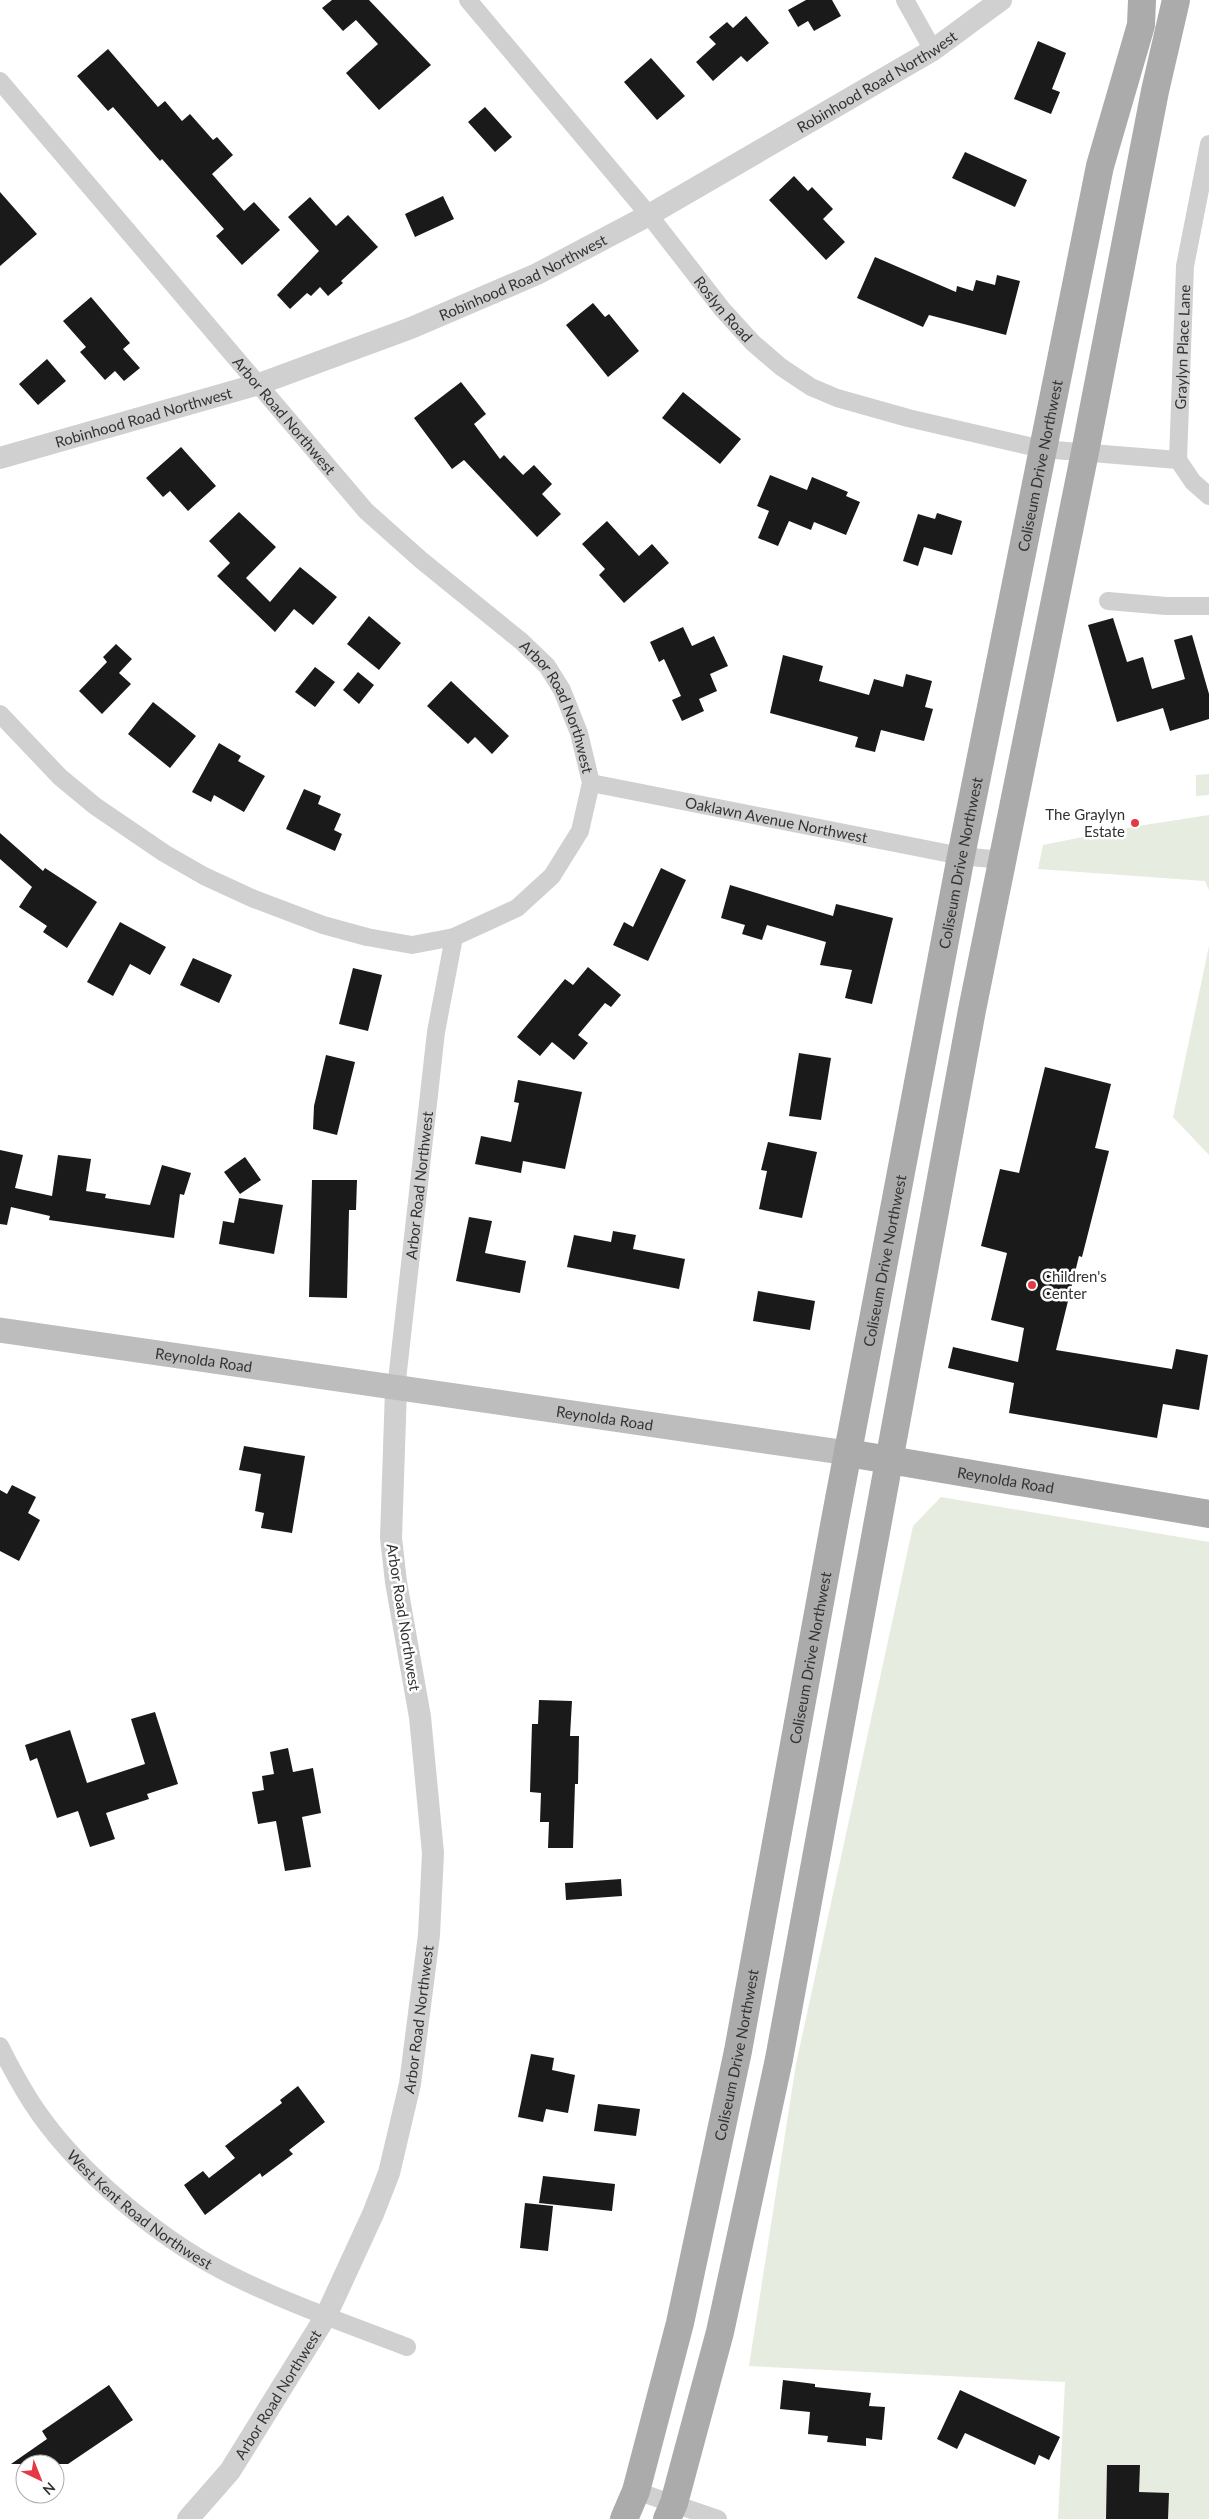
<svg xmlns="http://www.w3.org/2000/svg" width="1209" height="2519" font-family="Lato,sans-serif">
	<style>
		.green { fill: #e6ecdf }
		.building { fill: #1a1a1a }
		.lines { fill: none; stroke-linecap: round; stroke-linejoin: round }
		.minor { stroke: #d0d0d0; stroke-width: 18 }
		.tertiary { stroke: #d0d0d0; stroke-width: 22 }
		.secondary { stroke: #bdbdbd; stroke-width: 25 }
		.primary { stroke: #ababab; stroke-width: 28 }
		.poi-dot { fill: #e63946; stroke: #fff; stroke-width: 2 }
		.labels { text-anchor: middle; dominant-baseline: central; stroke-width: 5; stroke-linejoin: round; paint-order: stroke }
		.street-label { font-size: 15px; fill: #333; stroke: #fff }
		.poi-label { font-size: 15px; fill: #333; stroke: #fff; text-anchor: end }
	</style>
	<rect width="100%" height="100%" fill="#fff"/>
	<path class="green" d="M1209,774V795L1196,796V775Z
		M1209,815V890L1205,881L1038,869L1043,845L1138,826Z
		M1209,946V1155L1173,1117Z
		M941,1497L1209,1542V2519H1058L1065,2382L749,2366L796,2064L913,1526Z"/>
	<path class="building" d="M332,0H369L431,65L379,110L346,73L378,44L356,20L343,31L322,8Z
		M806,0H832L841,16L814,31L808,21L798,27L788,10Z
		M746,16L769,43L747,62L741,56L713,81L696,62L716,44L709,37L727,22L733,28Z
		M1038,41L1066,53L1052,89L1060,92L1051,114L1014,99Z
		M108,49L158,107L165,101L182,121L190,114L213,140L217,137L233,155L212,174L244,211L254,202L280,230L242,265L216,236L224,229L162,159L160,161L113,107L108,111L77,76Z
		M651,58L685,96L657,120L624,82Z
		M485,107L512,137L495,152L468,122Z
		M965,152L1027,180L1015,207L952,178Z
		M794,176L808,191L812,187L833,209L823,219L845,242L826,260L769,200Z
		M0,192L37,234L0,266Z
		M443,196L454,219L415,237L405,214Z
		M310,197L336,226L348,215L378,247L341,281L343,283L328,296L320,287L311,296L307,293L290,309L277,295L319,251L288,217Z
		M875,257L956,292L957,286L973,291L976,280L995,285L997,275L1020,281L1006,335L929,315L923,327L857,298Z
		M91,297L130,343L123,349L140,368L124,381L115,371L105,380L80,352L86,347L63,321Z
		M593,303L605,317L609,314L639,351L608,377L566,325Z
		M47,359L66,381L38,405L19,384Z
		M461,382L486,414L474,424L500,459L504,455L523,475L534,465L552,484L542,494L561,514L537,537L464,460L452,469L414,418Z
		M683,392L741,439L720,464L662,418Z
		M181,447L216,486L188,511L170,491L163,497L146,478Z
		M770,475L807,490L812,477L848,492L846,496L860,502L846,535L814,522L811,530L789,521L778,546L758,538L769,511L757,506Z
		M239,512L276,547L246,578L270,602L300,567L337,597L313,625L294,609L275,632L217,576L230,563L209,541Z
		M937,513L962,521L952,555L924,547L918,566L903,561L918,514L935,519Z
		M607,521L639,556L652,544L669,563L624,603L599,575L605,569L582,544Z
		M369,616L401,643L379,670L347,644Z
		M1113,618L1127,662L1143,657L1152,689L1185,679L1174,640L1192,635L1209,694V719L1170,731L1163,708L1117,722L1088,625Z
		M683,627L692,646L714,636L728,666L710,674L717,691L699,699L704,711L682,721L672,700L681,696L664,659L659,662L650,642Z
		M116,644L132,659L119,673L131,684L102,714L79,691L107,662L103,657Z
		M783,655L823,666L819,681L869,695L874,679L903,687L906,674L932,681L925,707L933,709L924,741L881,730L875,752L855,747L858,737L770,713Z
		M315,667L335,682L315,707L295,692Z
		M358,672L374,685L359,704L343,690Z
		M451,681L509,736L492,754L475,737L468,744L427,706Z
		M153,702L196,736L170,768L128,734Z
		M219,743L241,756L238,761L265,776L244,812L214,795L211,802L192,792Z
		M304,789L321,796L318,804L341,814L334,830L342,834L335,851L286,829Z
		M0,833L43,871L45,868L97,902L67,948L43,932L47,926L19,907L32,887L0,859Z
		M661,868L686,880L648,961L613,945L624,922L633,927Z
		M730,885L833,916L836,904L893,918L872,1004L845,998L852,970L820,965L826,942L767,925L762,940L742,934L745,925L721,918Z
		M120,922L166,947L150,975L130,964L113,996L87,982Z
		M193,958L232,975L219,1003L180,985Z
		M588,967L621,995L611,1007L605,1003L578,1035L588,1043L574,1060L552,1042L540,1056L517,1037L565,979L573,985Z
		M353,968L382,975L368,1031L339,1024Z
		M799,1053L831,1058L821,1120L789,1116Z
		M326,1055L355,1062L337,1135L313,1129L314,1106Z
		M1045,1067L1111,1084L1095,1148L1109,1151L1082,1257L1079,1256L1056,1350L1172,1369L1176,1349L1208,1355L1199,1410L1163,1404L1157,1438L1009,1413L1014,1383L948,1368L953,1347L1018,1362L1024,1328L991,1320L1007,1253L981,1246L1000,1169L1019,1173Z
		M518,1080L582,1092L565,1169L523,1161L521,1173L475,1164L481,1136L511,1142L519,1103L514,1102Z
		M768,1142L817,1152L802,1218L759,1209L767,1171L761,1170Z
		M0,1150L23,1155L15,1188L52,1196L58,1155L91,1159L86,1191L106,1194L105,1198L150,1205L162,1165L191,1173L184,1195L180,1194L174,1238L49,1220L50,1216L11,1207L7,1225L0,1224Z
		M245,1157L261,1180L240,1194L224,1172Z
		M312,1180H357L356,1210H349L347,1298L309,1297Z
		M239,1198L283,1205L274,1254L219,1244L223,1221L234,1223Z
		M469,1217L492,1221L485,1253L526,1261L520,1293L456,1281Z
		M613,1231L636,1235L633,1249L685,1259L679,1289L567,1267L574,1235L611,1242Z
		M758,1291L815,1301L810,1330L753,1321Z
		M244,1446L305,1456L292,1533L261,1528L264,1513L255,1511L261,1474L239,1470Z
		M12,1485L36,1497L28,1513L40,1520L19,1561L0,1551V1490L7,1494Z
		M539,1700L572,1701L570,1736H579L578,1784H575L573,1848H548L549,1822H540L541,1793L530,1792L532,1724H538Z
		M155,1712L178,1784L147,1794L149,1799L106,1813L115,1839L90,1847L78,1811L57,1818L37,1758L30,1761L25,1745L70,1730L87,1783L145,1764L131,1719Z
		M288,1748L293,1772L313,1768L321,1813L302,1817L311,1867L285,1871L276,1821L258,1824L252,1792L264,1790L262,1776L274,1774L270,1752Z
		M621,1879L622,1896L566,1900L565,1883Z
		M531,2054L554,2058L552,2070L575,2075L568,2113L546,2109L543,2122L518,2117Z
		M298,2086L325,2122L289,2150L293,2154L262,2177L260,2173L205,2215L184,2185L203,2171L209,2178L235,2158L225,2146L282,2103L280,2100Z
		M598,2104L640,2109L636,2136L594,2131Z
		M543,2176L615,2184L612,2211L539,2203Z
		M525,2203L553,2206L548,2251L520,2248Z
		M783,2380L815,2384V2387L871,2393L869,2406L885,2407L882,2440L866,2438V2446L827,2442L828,2436L808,2434L810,2412L780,2409Z
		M109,2385L133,2420L68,2464H11L47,2439L42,2431Z
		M960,2390L1060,2437L1049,2460L1039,2455L1035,2465L965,2433L957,2449L937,2439Z
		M1107,2465H1140L1139,2492L1169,2493L1168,2519H1106Z"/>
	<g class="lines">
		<g class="minor">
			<path id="s1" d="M468,0L649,215L722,309L753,343L781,367L811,387L837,398L908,418L1042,449L1178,460L1185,266L1209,144"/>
			<path d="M905,0L933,50"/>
			<path id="s2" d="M0,81L366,511L421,560L521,641L547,666L562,690L579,733L591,783L580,831L552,876L517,908L454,937L412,945L367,937L323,925L254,899L204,876L164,853L95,806L60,777L0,714"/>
			<path d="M1178,460L1193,482L1209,496"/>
			<path d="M1108,601L1166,606H1209"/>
			<path id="s3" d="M591,783L961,856L1002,860"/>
			<path id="s4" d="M396,1389L436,1032L454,937"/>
			<path id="s5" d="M0,2046C12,2070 25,2094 40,2115C81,2173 158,2237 221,2270C280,2301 345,2323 407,2347"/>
			<path d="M636,2491L718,2519"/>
		</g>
		<g class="tertiary">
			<path id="s6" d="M0,458L259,384L411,328L537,274L649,215L933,50L1001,0"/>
			<path id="s7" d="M188,2519L230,2471L326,2316L373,2214L389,2173L410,2084L429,1935L433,1853L420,1717L396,1582L391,1538L396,1389"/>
		</g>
		<path class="secondary" id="s8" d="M0,1330L848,1453"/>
		<g class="primary">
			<path id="s9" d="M848,1453L1209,1514"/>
			<path id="s10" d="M624,2519L636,2491L680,2323L738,2051L835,1520L961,856L1100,166L1141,25L1142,0"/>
			<path d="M667,2519L674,2503L720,2332L779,2059L972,1010L1085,452L1155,91L1176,0"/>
		</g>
	</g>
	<g class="poi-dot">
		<circle cx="1135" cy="823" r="5"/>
		<circle cx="1032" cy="1285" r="5"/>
	</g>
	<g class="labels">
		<g class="street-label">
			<text stroke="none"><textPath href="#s6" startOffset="959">Robinhood Road Northwest</textPath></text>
			<text stroke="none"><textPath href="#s6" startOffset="554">Robinhood Road Northwest</textPath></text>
			<text stroke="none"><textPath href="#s1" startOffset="401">Roslyn Road</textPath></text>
			<text stroke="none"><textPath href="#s1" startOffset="1008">Graylyn Place Lane</textPath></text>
			<text stroke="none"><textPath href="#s2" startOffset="439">Arbor Road Northwest</textPath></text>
			<text stroke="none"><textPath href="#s6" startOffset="149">Robinhood Road Northwest</textPath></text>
			<text stroke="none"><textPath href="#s10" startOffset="2096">Coliseum Drive Northwest</textPath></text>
			<text stroke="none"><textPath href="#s2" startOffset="844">Arbor Road Northwest</textPath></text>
			<text stroke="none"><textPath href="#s3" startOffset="189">Oaklawn Avenue Northwest</textPath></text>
			<text stroke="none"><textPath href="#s10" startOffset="1691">Coliseum Drive Northwest</textPath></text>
			<text stroke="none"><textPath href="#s4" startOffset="205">Arbor Road Northwest</textPath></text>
			<text stroke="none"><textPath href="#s10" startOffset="1286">Coliseum Drive Northwest</textPath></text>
			<text stroke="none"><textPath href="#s8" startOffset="206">Reynolda Road</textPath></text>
			<text stroke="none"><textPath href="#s8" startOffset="611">Reynolda Road</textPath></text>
			<text stroke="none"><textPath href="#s9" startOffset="160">Reynolda Road</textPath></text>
			<text transform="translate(404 1617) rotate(81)">Arbor Road Northwest</text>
			<text stroke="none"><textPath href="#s10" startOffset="882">Coliseum Drive Northwest</textPath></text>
			<text stroke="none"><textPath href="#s7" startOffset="559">Arbor Road Northwest</textPath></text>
			<text stroke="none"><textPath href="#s10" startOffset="478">Coliseum Drive Northwest</textPath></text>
			<text stroke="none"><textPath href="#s5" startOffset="218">West Kent Road Northwest</textPath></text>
			<text stroke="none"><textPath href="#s7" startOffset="154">Arbor Road Northwest</textPath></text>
		</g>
		<g class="poi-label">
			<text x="1125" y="814">The Graylyn<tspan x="1125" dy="17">Estate</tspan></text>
			<text x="1042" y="1276" text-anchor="start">Children's<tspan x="1042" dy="17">Center</tspan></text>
		</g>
	</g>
	<g transform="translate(40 2479) rotate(137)"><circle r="24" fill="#ffffff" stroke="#adadad"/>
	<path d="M0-4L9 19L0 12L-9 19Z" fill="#e63946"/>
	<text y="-8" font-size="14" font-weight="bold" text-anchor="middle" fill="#333333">N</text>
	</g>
</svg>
